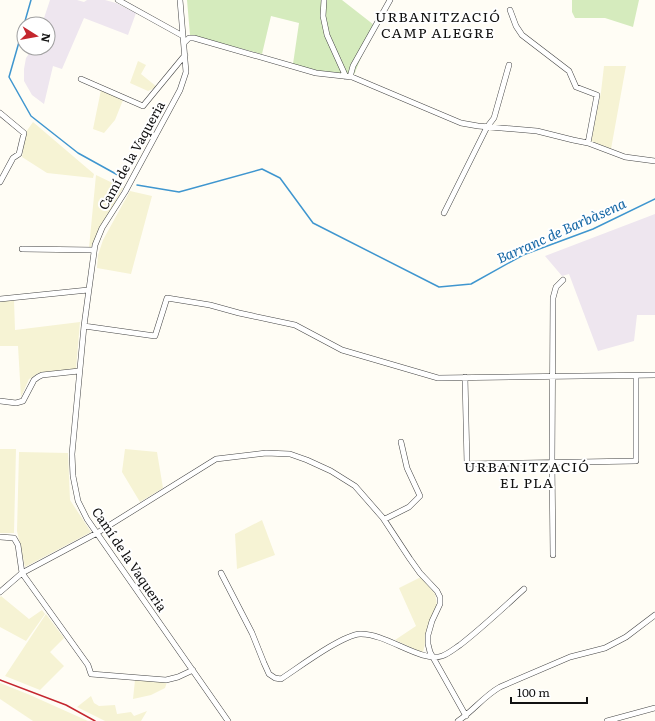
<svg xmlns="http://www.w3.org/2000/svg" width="655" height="721" font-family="Literata,serif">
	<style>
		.industrial { fill: #eee6ef }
		.farmland { fill: #f6f3d4 }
		.green { fill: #d5ebbd }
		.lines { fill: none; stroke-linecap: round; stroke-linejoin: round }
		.stream { stroke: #3f96cf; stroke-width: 1.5 }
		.minor-casing { stroke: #444; stroke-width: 6 }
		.minor { stroke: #fff; stroke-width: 5 }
		.rail { stroke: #c4262e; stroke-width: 1.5 }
		.labels { text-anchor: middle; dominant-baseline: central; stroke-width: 4; stroke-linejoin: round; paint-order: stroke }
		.street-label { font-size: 13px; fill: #111; stroke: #fff }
		.neighbourhood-label { font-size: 14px; letter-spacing: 1px; fill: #111; stroke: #fff }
		.water-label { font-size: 14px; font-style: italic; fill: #1768a6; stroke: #fff }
	</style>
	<rect width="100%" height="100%" fill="#fffdf5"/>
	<path class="industrial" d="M50,0H77L84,2L87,0H105L116,3L136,13L128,35L84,18L62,69L53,66L44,104L32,95L24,81V69L26,58L33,48H48V24H42Z
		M655,214V315H637L634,341L598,351L569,274L562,276L545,256Z"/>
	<path class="farmland" d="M138,61L146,65L141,74L157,87L148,91L130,83Z
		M604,66H626L611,149L591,141L601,92Z
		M101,90L123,100L115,120L104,133L93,129Z
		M33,122L94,174L93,178L47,173L22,157L26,132Z
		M96,175L123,188L91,247L89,248Z
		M130,191L152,196L131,274L97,268L98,255L103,240Z
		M14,300L15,330L80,322L76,369L39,373L29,379L21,397L18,346H0V301Z
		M0,449H16L14,533H0Z
		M125,449L157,452L163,488L140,502L122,472Z
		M19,452L68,453L70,500L91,532L25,567L17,531Z
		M262,520L275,555L237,569L235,534Z
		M421,577L435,594L437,605L429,622L423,653L395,640L416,626L399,588Z
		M1,596L29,619L42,610L45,614L26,641L0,627V597Z
		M46,614L64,638L50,652L64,666L40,690L5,676Z
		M135,680L167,682L165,688L151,695L133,699Z
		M0,683L30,695L88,721H33L0,699Z
		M91,696L94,703L99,706L115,705L117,714L131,712L134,716L147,711L141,721H105L77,707Z"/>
	<path class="green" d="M187,0H342L374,25L354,75L317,71L293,64L299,23L271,16L262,54L190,35Z
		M572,0H639L633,27L605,18H575L572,12Z"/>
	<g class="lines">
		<path class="stream" d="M31,0L9,77L31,116L78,153L125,179
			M137,185L179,192L262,169L280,178L313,223L439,287L471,284L523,255L593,229L655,199"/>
		<defs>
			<path id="minor" d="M118,0L183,36
				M180,0L186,72L180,90L125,192L102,228L95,245L84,326L72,454L73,476L78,501L87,519L228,721
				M324,0L323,16L327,35L346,77
				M510,10L516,26L522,35L569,71L576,87L597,95L588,143
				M184,43L189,38H194L316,73L352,77L461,123L478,126L537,131L573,140L588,143L625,157L655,161
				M350,77L353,66L390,0
				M81,79L143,106L185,55
				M0,113L24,133L19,154L13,158L0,182
				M444,213L487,127L494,118L509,65
				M22,249L94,250
				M0,299L88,290
				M84,326L155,336L167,298L210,305L239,313L295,325L342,350L438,378L655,375
				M465,377L467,464L636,461V376
				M0,401L16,403L23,401L34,380L38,377L42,375L79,371
				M385,519L409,507L420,496L407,468L401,442
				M0,537L14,538L18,545L22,573L88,665L91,674L166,680L178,677L193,670
				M553,555L552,462L553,298L556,287L563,280
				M221,573L252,633L264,663L269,674L275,678L281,679C298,668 342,635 360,634C386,633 421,663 442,656C448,654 454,649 460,645C482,628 503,608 524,589
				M0,592L22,573L97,533L216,459L266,453L290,454L307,460L331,471L355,486L383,518L410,559L420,573L437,591L440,597V604L432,621L428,635V644L430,652L466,716
				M458,721C473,711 484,696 500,687L570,657L605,648L626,637L655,615
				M607,721L655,708"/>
		</defs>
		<use href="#minor" class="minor-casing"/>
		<use href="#minor" class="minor"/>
		<path class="rail" d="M0,680L66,705L95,721"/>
	</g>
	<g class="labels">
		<g class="street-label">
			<text transform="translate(131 155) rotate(-61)">Camí de la Vaqueria</text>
			<text transform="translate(130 559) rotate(56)">Camí de la Vaqueria</text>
		</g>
		<g class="neighbourhood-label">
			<text x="438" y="16">URBANITZACIÓ<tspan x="438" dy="16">CAMP ALEGRE</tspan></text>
			<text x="527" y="466">URBANITZACIÓ<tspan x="527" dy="16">EL PLA</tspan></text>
		</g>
		<g class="water-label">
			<text transform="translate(561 230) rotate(-24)">Barranc de Barbàsena</text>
		</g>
	</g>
	<g transform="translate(36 36) rotate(101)"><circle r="19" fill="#ffffff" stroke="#a0a0a0"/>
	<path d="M0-3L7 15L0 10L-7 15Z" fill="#c4262e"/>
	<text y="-6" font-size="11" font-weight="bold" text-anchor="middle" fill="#111111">N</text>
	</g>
	<path d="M511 697v6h76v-6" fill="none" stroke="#111111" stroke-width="2"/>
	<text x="517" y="697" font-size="12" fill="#111111" stroke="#ffffff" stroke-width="3" paint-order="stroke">100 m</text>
</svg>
